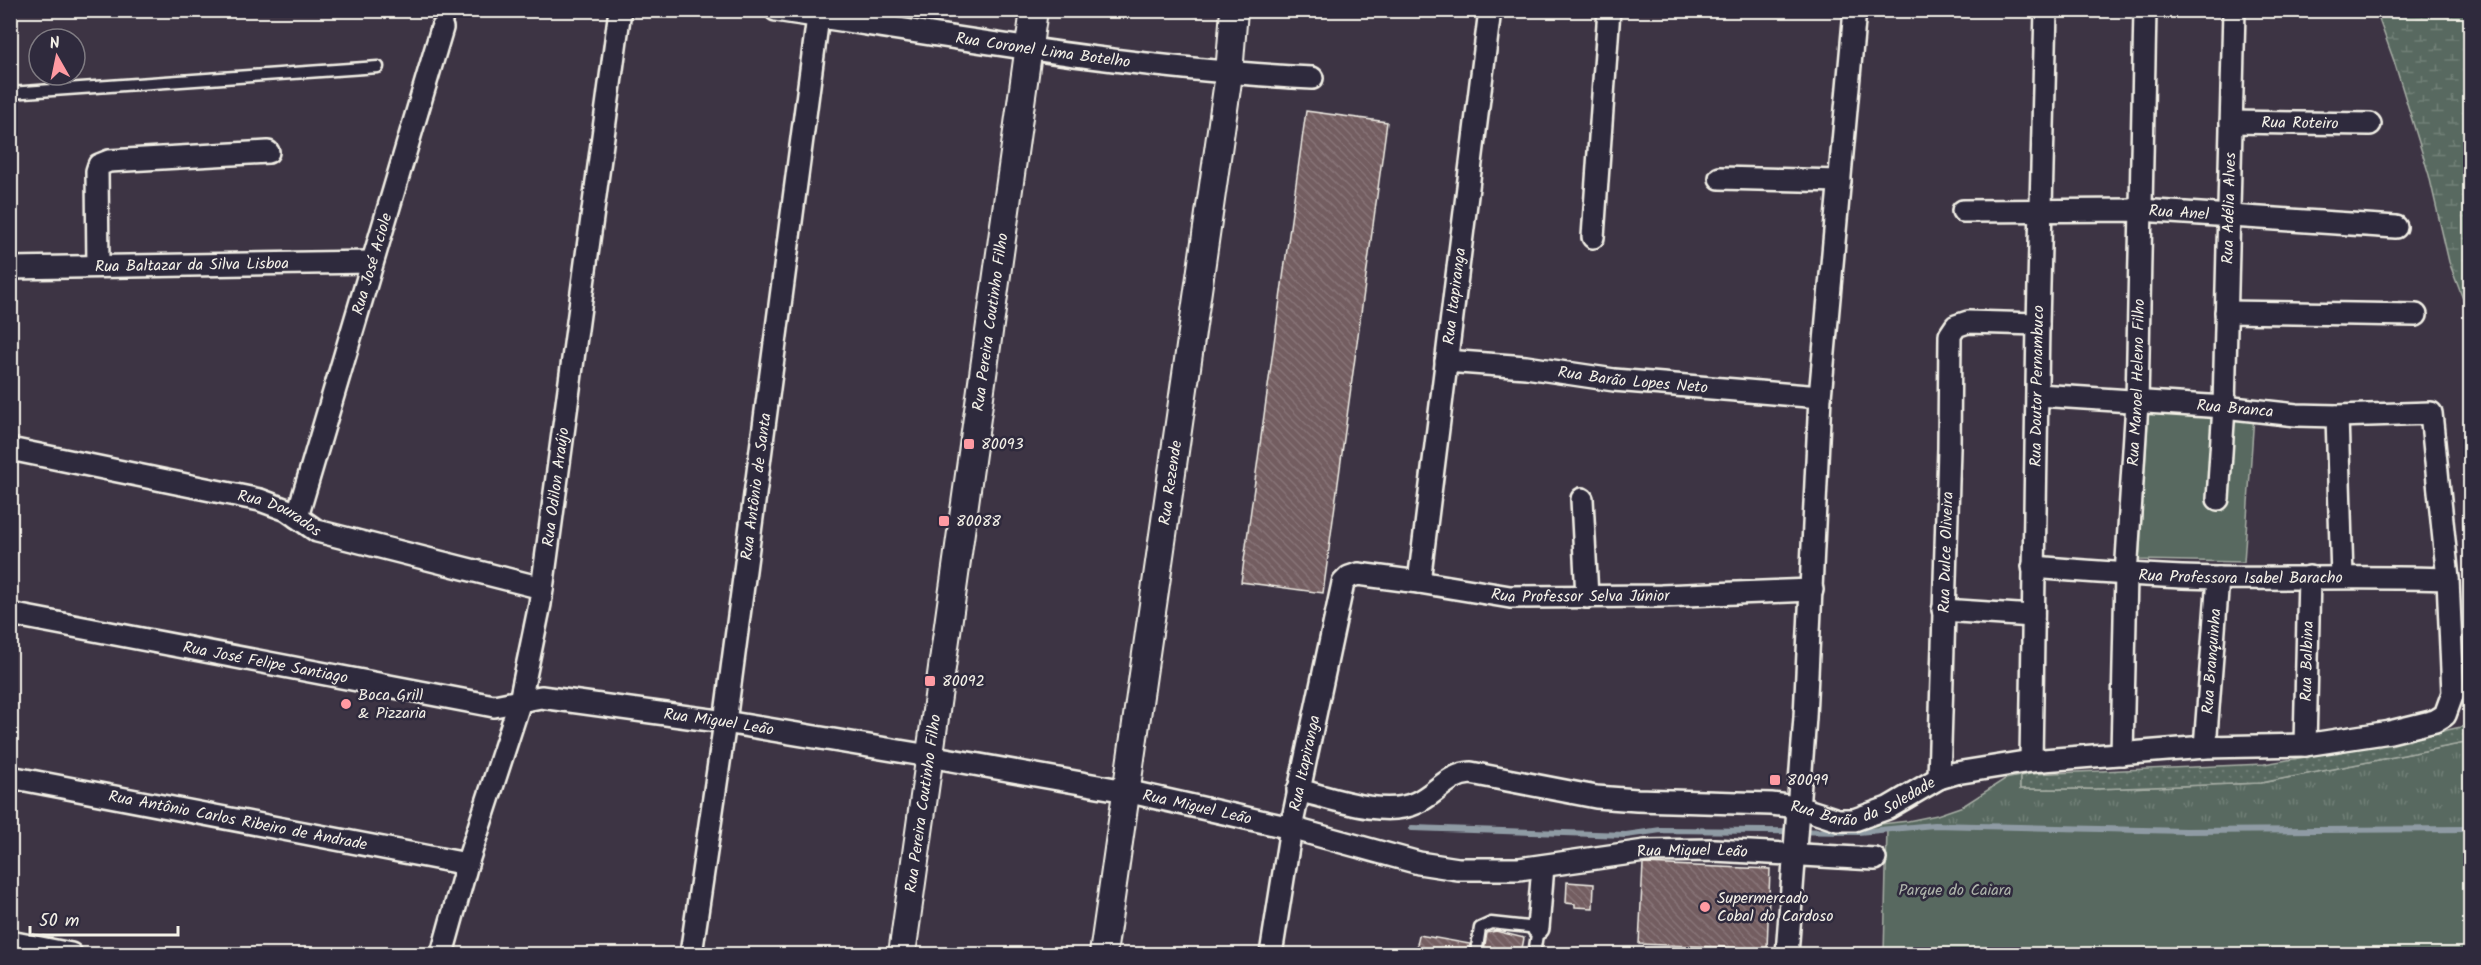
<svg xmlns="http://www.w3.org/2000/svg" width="2481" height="965" font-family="Kalam,sans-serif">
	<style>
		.grass { fill: url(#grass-tufts); stroke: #a6ada4; stroke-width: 1.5 }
		.wetland { fill: url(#wetland-marsh); stroke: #a6ada4; stroke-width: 1.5 }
		.park { fill: #586960; stroke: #a6ada4; stroke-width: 1.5 }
		.garden { fill: url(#garden-dots); stroke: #a6ada4; stroke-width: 1.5 }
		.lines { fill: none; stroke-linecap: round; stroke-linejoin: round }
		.stream { stroke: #8f9ba4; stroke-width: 6 }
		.building { fill: url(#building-back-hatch); stroke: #f4f1e8; stroke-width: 1.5 }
		.service-casing { stroke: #f4f1e8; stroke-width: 15 }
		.pedestrian-casing { stroke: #f4f1e8; stroke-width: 20 }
		.minor-casing { stroke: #f4f1e8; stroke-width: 26 }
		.tertiary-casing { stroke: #f4f1e8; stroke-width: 30 }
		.service { stroke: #2f2a3d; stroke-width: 10 }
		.pedestrian { stroke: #2f2a3d; stroke-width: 15 }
		.minor { stroke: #2f2a3d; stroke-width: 21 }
		.tertiary { stroke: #2f2a3d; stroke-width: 26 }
		.poi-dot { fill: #ff9aa2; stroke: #2f2a3d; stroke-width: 2 }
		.labels { text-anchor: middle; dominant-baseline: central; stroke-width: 5; stroke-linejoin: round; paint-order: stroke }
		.street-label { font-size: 16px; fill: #f4f1e8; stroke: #2f2a3d }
		.poi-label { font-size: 16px; fill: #f4f1e8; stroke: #2f2a3d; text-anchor: start }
		.park-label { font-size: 16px; fill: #aeb4ab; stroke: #2f2a3d }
	</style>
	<defs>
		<pattern id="grass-tufts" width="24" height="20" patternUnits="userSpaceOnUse" patternTransform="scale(1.5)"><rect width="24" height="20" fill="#586960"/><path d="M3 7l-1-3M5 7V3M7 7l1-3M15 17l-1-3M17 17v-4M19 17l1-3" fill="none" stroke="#717f77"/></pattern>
		<pattern id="wetland-marsh" width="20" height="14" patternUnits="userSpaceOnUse" patternTransform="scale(1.5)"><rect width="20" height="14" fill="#586960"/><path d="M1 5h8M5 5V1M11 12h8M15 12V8" fill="none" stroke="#717f77"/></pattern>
		<pattern id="garden-dots" width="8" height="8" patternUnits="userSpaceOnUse" patternTransform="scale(1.5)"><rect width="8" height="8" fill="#586960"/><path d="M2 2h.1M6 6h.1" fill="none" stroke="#717f77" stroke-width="1.8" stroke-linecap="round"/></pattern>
		<pattern id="building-back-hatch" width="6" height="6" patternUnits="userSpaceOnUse" patternTransform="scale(1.5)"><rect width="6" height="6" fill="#735d61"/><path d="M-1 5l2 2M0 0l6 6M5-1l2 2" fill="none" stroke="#887578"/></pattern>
	</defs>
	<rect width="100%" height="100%" fill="#3d3444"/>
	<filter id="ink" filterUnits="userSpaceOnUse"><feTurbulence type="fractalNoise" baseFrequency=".0167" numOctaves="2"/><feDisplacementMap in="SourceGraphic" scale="12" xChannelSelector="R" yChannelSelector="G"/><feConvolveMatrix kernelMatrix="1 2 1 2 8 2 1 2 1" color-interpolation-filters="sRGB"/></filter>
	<g filter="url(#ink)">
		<path class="grass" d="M2470,742V829L2185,831L1934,825L1858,832L1817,831L1908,821L1937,815L1963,806L2005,779L2020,776V789H2095L2261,783Z"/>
		<path class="wetland" d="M2376,11H2470V333L2466,307L2449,262L2429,175L2394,61Z
			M2470,484V571C2464,548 2457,505 2470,484Z"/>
		<path class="park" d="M2149,405L2254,415L2244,562L2139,560Z
			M1934,825L2185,831L2470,829V954H1884L1887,829Z"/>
		<path class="garden" d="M2470,725V742L2261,783L2095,789H2020V776L2030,774L2264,764L2397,741Z"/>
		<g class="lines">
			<path class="stream" d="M1412,828L1626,835L1661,830L1858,832L1934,825L2185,831L2470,829"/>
		</g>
		<path class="building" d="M1306,111L1387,122L1323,593L1241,582Z
			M1643,864L1770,869L1767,949L1639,944Z
			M1567,882L1594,884L1593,908L1575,907V904L1566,903Z
			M1496,931L1524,938L1521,954H1495V951L1484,950L1487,933Z
			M1419,935L1470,944L1469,954H1415Z"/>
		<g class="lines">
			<defs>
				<path id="service" d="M10,93L378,67
					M1476,954L1480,928L1491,923L1538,928L1534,954"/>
				<path id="pedestrian" d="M442,28L447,10"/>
				<g id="minor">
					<path id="s1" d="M776,10C954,37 1132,69 1312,78"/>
					<path id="s2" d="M2231,122L2370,124"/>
					<path d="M1720,178L1840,181"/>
					<path id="s3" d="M1963,211L2140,210L2396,227"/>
					<path d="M1593,237L1609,10"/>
					<path d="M98,266L97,171L99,165L109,161L268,152"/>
					<path id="s4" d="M10,268L371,262"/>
					<path d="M2226,312L2416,315"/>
					<path id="s5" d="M1446,361L1526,367L1614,380L1820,397"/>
					<path d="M2337,416L2342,577"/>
					<path id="s6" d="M10,449L260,500L287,510L317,531L542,588"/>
					<path d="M1582,499L1587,597"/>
					<path id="s7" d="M2218,499L2224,407L2234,10"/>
					<path id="s8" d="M297,517L442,28"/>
					<path id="s9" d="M2033,567C2094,572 2154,577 2216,578C2293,579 2371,576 2448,579"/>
					<path id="s10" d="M1419,582L1490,10"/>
					<path d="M1943,610L2033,616"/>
					<path id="s11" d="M10,614L494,706L541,697L725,722L929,756L1126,791L1291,828L1419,863L1458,869H1519L1645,851L1714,850L1875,859"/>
					<path id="s12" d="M2305,745L2309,577"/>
					<path id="s13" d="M2205,747L2218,578"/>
					<path id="s14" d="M2122,754L2126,575L2137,403L2145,10"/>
					<path id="s15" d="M2031,761L2038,324L2046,10"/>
					<path id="s16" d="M10,777L467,864"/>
					<path id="s17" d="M1939,778L1949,448L1950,335L1956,326L1968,322L2038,324"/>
					<path id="s18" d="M1298,790C1331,798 1384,818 1416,803C1436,794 1448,774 1471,773L1596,797L1637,800L1771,804L1798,807L1838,820H1854L1888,808L1939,778L1956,773L2031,761L2205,747L2305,745L2390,732L2435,721L2445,715L2453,693L2448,579L2431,413L2337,416L2296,415L2224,407L2038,395"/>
					<path d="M1538,928L1543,866"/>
					<path d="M10,942L71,954"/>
					<path id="s19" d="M442,954L467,864L520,701L540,604L620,10"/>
					<path id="s20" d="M691,954L725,722L818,17"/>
					<path id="s21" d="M1271,954L1291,828L1343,583L1349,577L1358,574L1419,582L1510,597L1661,596L1812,590"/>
					<path d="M1787,954L1805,717L1820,397L1855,10"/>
				</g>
				<g id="tertiary">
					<path id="s22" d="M902,954L1034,10"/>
					<path id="s23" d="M1103,954L1229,74L1234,10"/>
				</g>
			</defs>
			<use href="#service" class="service-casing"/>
			<use href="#pedestrian" class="pedestrian-casing"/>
			<use href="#minor" class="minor-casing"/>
			<use href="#tertiary" class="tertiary-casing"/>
			<use href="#service" class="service"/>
			<use href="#pedestrian" class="pedestrian"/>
			<use href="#minor" class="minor"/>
			<use href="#tertiary" class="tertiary"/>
		</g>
	</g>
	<g class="poi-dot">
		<rect x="963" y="438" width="12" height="12" rx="3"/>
		<rect x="938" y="515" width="12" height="12" rx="3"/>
		<rect x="924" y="675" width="12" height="12" rx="3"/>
		<circle cx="346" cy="704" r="6"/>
		<rect x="1769" y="774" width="12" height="12" rx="3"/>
		<circle cx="1705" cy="907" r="6"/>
	</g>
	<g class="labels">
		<g class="street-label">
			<text stroke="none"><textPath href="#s1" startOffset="270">Rua Coronel Lima Botelho</textPath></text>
			<text stroke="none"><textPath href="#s2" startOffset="69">Rua Roteiro</textPath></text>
			<text stroke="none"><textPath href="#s7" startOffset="291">Rua Adélia Alves</textPath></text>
			<text stroke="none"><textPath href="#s3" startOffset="216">Rua Anel</textPath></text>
			<text stroke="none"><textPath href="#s8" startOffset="264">Rua José Aciole</textPath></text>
			<text stroke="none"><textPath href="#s4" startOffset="182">Rua Baltazar da Silva Lisboa</textPath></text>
			<text stroke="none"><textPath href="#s10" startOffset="288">Rua Itapiranga</textPath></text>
			<text stroke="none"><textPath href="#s22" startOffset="638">Rua Pereira Coutinho Filho</textPath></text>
			<text stroke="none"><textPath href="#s5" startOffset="188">Rua Barão Lopes Neto</textPath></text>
			<text stroke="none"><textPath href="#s14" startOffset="372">Rua Manoel Heleno Filho</textPath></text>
			<text stroke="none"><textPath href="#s15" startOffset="375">Rua Doutor Pernambuco</textPath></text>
			<text transform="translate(2235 409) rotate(5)">Rua Branca</text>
			<text stroke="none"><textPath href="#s23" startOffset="476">Rua Rezende</textPath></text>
			<text stroke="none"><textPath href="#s20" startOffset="472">Rua Antônio de Santa</textPath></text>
			<text stroke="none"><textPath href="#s19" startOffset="482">Rua Odilon Araújo</textPath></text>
			<text stroke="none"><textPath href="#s6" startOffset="278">Rua Dourados</textPath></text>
			<text stroke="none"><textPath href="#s17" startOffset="226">Rua Dulce Oliveira</textPath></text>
			<text stroke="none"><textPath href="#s9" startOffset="208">Rua Professora Isabel Baracho</textPath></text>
			<text stroke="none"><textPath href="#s21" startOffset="620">Rua Professor Selva Júnior</textPath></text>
			<text stroke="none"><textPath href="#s12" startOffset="84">Rua Balbina</textPath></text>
			<text stroke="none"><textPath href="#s13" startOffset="86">Rua Branquinha</textPath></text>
			<text stroke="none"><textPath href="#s11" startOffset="260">Rua José Felipe Santiago</textPath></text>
			<text stroke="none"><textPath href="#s11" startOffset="720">Rua Miguel Leão</textPath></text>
			<text stroke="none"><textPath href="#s21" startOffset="194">Rua Itapiranga</textPath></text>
			<text stroke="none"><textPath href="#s18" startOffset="584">Rua Barão da Soledade</textPath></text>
			<text stroke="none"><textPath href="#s22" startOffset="152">Rua Pereira Coutinho Filho</textPath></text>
			<text stroke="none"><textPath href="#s11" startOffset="1206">Rua Miguel Leão</textPath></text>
			<text stroke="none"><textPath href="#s16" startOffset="232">Rua Antônio Carlos Ribeiro de Andrade</textPath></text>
			<text stroke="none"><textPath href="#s11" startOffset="1710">Rua Miguel Leão</textPath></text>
		</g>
		<g class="poi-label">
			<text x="981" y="444">80093</text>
			<text x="956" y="521">80088</text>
			<text x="942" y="681">80092</text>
			<text x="358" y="695">Boca Grill<tspan x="358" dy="18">&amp; Pizzaria</tspan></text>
			<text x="1787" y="780">80099</text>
			<text x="1717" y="898">Supermercado<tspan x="1717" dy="18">Cobal do Cardoso</tspan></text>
		</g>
		<g class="park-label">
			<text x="1955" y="890">Parque do Caiara</text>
		</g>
	</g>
	<rect width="2481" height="965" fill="none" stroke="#2f2a3d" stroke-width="36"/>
	<rect x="18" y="18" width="2445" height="929" fill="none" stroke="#f4f1e8" stroke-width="2" filter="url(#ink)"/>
	<g transform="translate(57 57) rotate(351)"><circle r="28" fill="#2f2a3d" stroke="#7e7a81" stroke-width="1.5"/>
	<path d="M0-4.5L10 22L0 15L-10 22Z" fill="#ff9aa2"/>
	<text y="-9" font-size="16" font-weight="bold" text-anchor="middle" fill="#f4f1e8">N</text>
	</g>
	<path d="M30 926v9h148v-9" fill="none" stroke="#f4f1e8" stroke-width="3"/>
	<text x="39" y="926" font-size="18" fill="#f4f1e8" stroke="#2f2a3d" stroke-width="4.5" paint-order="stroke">50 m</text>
</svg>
